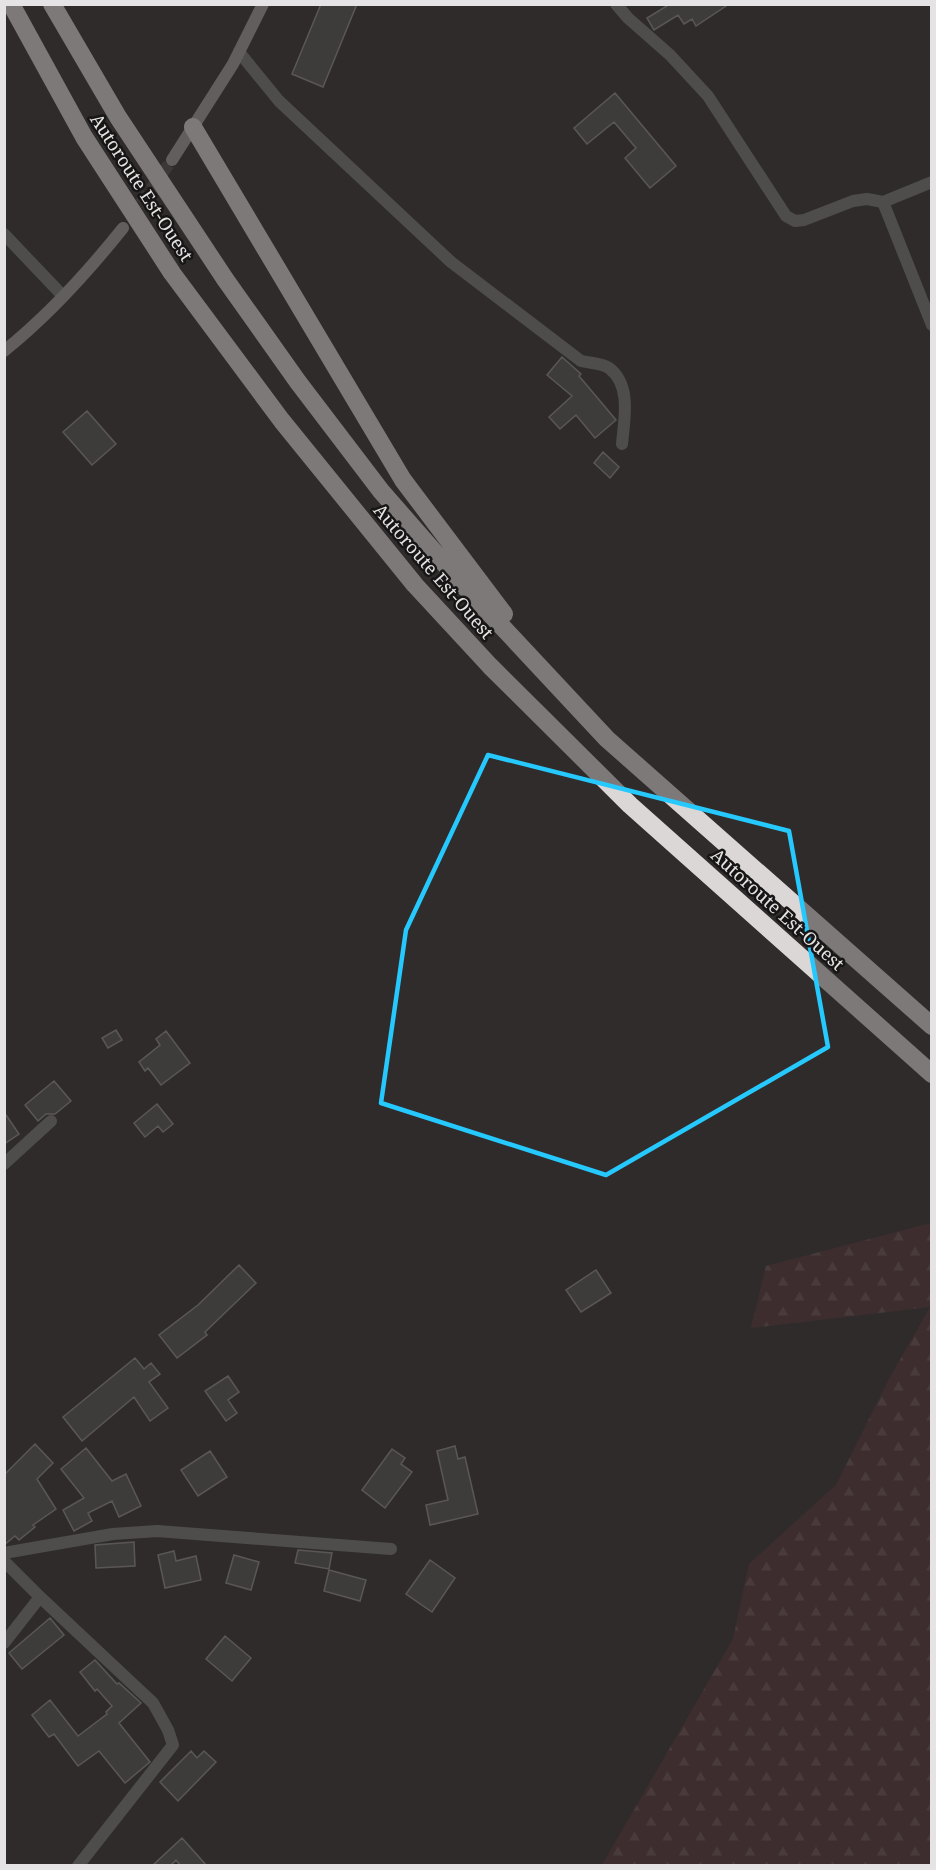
<svg xmlns="http://www.w3.org/2000/svg" width="936" height="1870" font-family="'Noto Serif',serif">
	<style>
		.forest { fill: url(#forest-firs) }
		.building { fill: #514e4e; stroke: #908b8b; stroke-width: 1.5 }
		.lines { fill: none; stroke-linecap: round; stroke-linejoin: round }
		.secondary-tunnel { stroke: #4b4747; stroke-width: 12; stroke-dasharray: 12 6; stroke-linecap: butt }
		.minor { stroke: #767474; stroke-width: 12 }
		.tertiary { stroke: #767474; stroke-width: 12 }
		.secondary { stroke: #9f9c9c; stroke-width: 12 }
		.motorway { stroke: #dcd7d7; stroke-width: 18 }
		.marked { fill: none; stroke: #26c9fe; stroke-width: 4.5; stroke-linejoin: round }
		.labels { text-anchor: middle; dominant-baseline: central; stroke-width: 5; stroke-linejoin: round; paint-order: stroke }
		.street-label { font-size: 18px; fill: #e5e3e3; stroke: #171515 }
	</style>
	<defs>
		<pattern id="forest-firs" width="22" height="20" patternUnits="userSpaceOnUse" patternTransform="scale(1.5)"><rect width="22" height="20" fill="#4f3031"/><path d="M5 1l3.5 6h-7zM16 11l3.5 6h-7z" fill="#684e4f"/></pattern>
	</defs>
	<rect width="100%" height="100%" fill="#302c2c"/>
	<path class="forest" d="M931,1223V1865H602L733,1639L749,1564L836,1485L889,1379L930,1307L751,1328L766,1266Z"/>
	<path class="building" d="M321,4H357L323,87L292,74Z
		M670,4H729L696,26L692,19L684,24L678,15L654,30L647,18Z
		M615,93L676,166L650,188L625,158L636,148L614,122L587,144L574,128Z
		M562,357L581,374L579,376L616,420L595,438L576,415L560,429L549,417L572,396L547,375Z
		M87,411L116,444L92,465L63,432Z
		M603,452L619,467L610,478L594,463Z
		M116,1030L122,1040L108,1048L102,1038Z
		M166,1031L190,1063L161,1085L148,1068L145,1071L139,1062L160,1045L156,1039Z
		M54,1081L71,1101L55,1114H46L38,1121L25,1105Z
		M157,1104L173,1124L163,1132L158,1126L145,1137L134,1123Z
		M4,1112L19,1134L4,1144Z
		M239,1265L256,1283L205,1332L207,1335L177,1358L159,1335L198,1305Z
		M596,1270L611,1293L581,1312L566,1290Z
		M135,1358L144,1369L151,1363L160,1374L149,1382L168,1408L150,1421L134,1397L82,1441L63,1417Z
		M228,1376L239,1392L228,1400L237,1413L226,1421L205,1391Z
		M35,1444L53,1463L37,1479L56,1509L33,1525L35,1527L19,1540L15,1536L4,1545V1475Z
		M455,1446L458,1459L465,1457L478,1514L430,1525L426,1505L448,1500L437,1451Z
		M86,1448L112,1481L126,1474L141,1506L119,1517L112,1501L88,1513L92,1521L74,1531L63,1510L84,1498L61,1469Z
		M392,1449L405,1458L401,1464L412,1472L385,1508L362,1490Z
		M210,1451L227,1477L198,1496L181,1470Z
		M134,1542L135,1566L96,1568L95,1545Z
		M298,1550L332,1553L329,1569L295,1563Z
		M174,1551L176,1561L196,1556L201,1580L165,1588L158,1555Z
		M234,1555L259,1562L251,1590L226,1583Z
		M430,1560L455,1578L432,1612L406,1594Z
		M329,1570L366,1580L360,1601L324,1591Z
		M50,1618L64,1635L22,1669L9,1653Z
		M225,1636L251,1658L232,1681L206,1659Z
		M95,1660L117,1684L119,1683L141,1703L119,1723L150,1762L125,1783L99,1751L78,1766L54,1734L49,1737L32,1715L50,1700L78,1736L107,1714L106,1712L112,1706L97,1689L95,1691L80,1672Z
		M191,1751L197,1758L204,1751L216,1762L178,1801L160,1782Z
		M182,1838L207,1866H181L176,1860L170,1866H152Z"/>
	<g class="lines">
		<path class="secondary-tunnel" d="M130,218L172,160"/>
		<path class="minor" d="M239,52L279,101L451,262L581,361C590,363 602,363 609,368C632,385 624,421 622,444
			M883,202L932,325
			M4,234L63,296
			M4,1164L51,1121
			M4,1553L113,1534L157,1531L391,1549
			M4,1561L40,1597L153,1703L168,1730L173,1745L78,1866
			M4,1643L40,1597"/>
		<path class="tertiary" d="M616,4L628,18L670,55L708,96L786,216L795,221L804,220L853,201L867,199L883,202L932,182"/>
		<path class="secondary" d="M172,160L233,64L263,4
			M4,351C49,315 87,273 123,228"/>
		<path class="motorway" d="M11,4L84,137L172,273L282,421L415,585L490,666L630,805L932,1074
			M52,4L118,117L225,279L298,382L381,491L465,587L607,739L932,1026
			M193,127L403,480L504,614"/>
	</g>
	<path d="M0 0H936V1870H0ZM488,755L789,831L828,1047L606,1175L381,1103L406,930Z" fill="#302c2c" fill-opacity=".55" fill-rule="evenodd"/>
	<path class="marked" d="M488,755L789,831L828,1047L606,1175L381,1103L406,930Z"/>
	<g class="labels">
		<g class="street-label">
			<text transform="translate(142 187) rotate(57)">Autoroute Est-Ouest</text>
			<text transform="translate(434 571) rotate(49)">Autoroute Est-Ouest</text>
			<text transform="translate(778 909) rotate(42)">Autoroute Est-Ouest</text>
		</g>
	</g>
	<rect width="936" height="1870" fill="none" stroke="#e5e3e3" stroke-width="12"/>
</svg>
